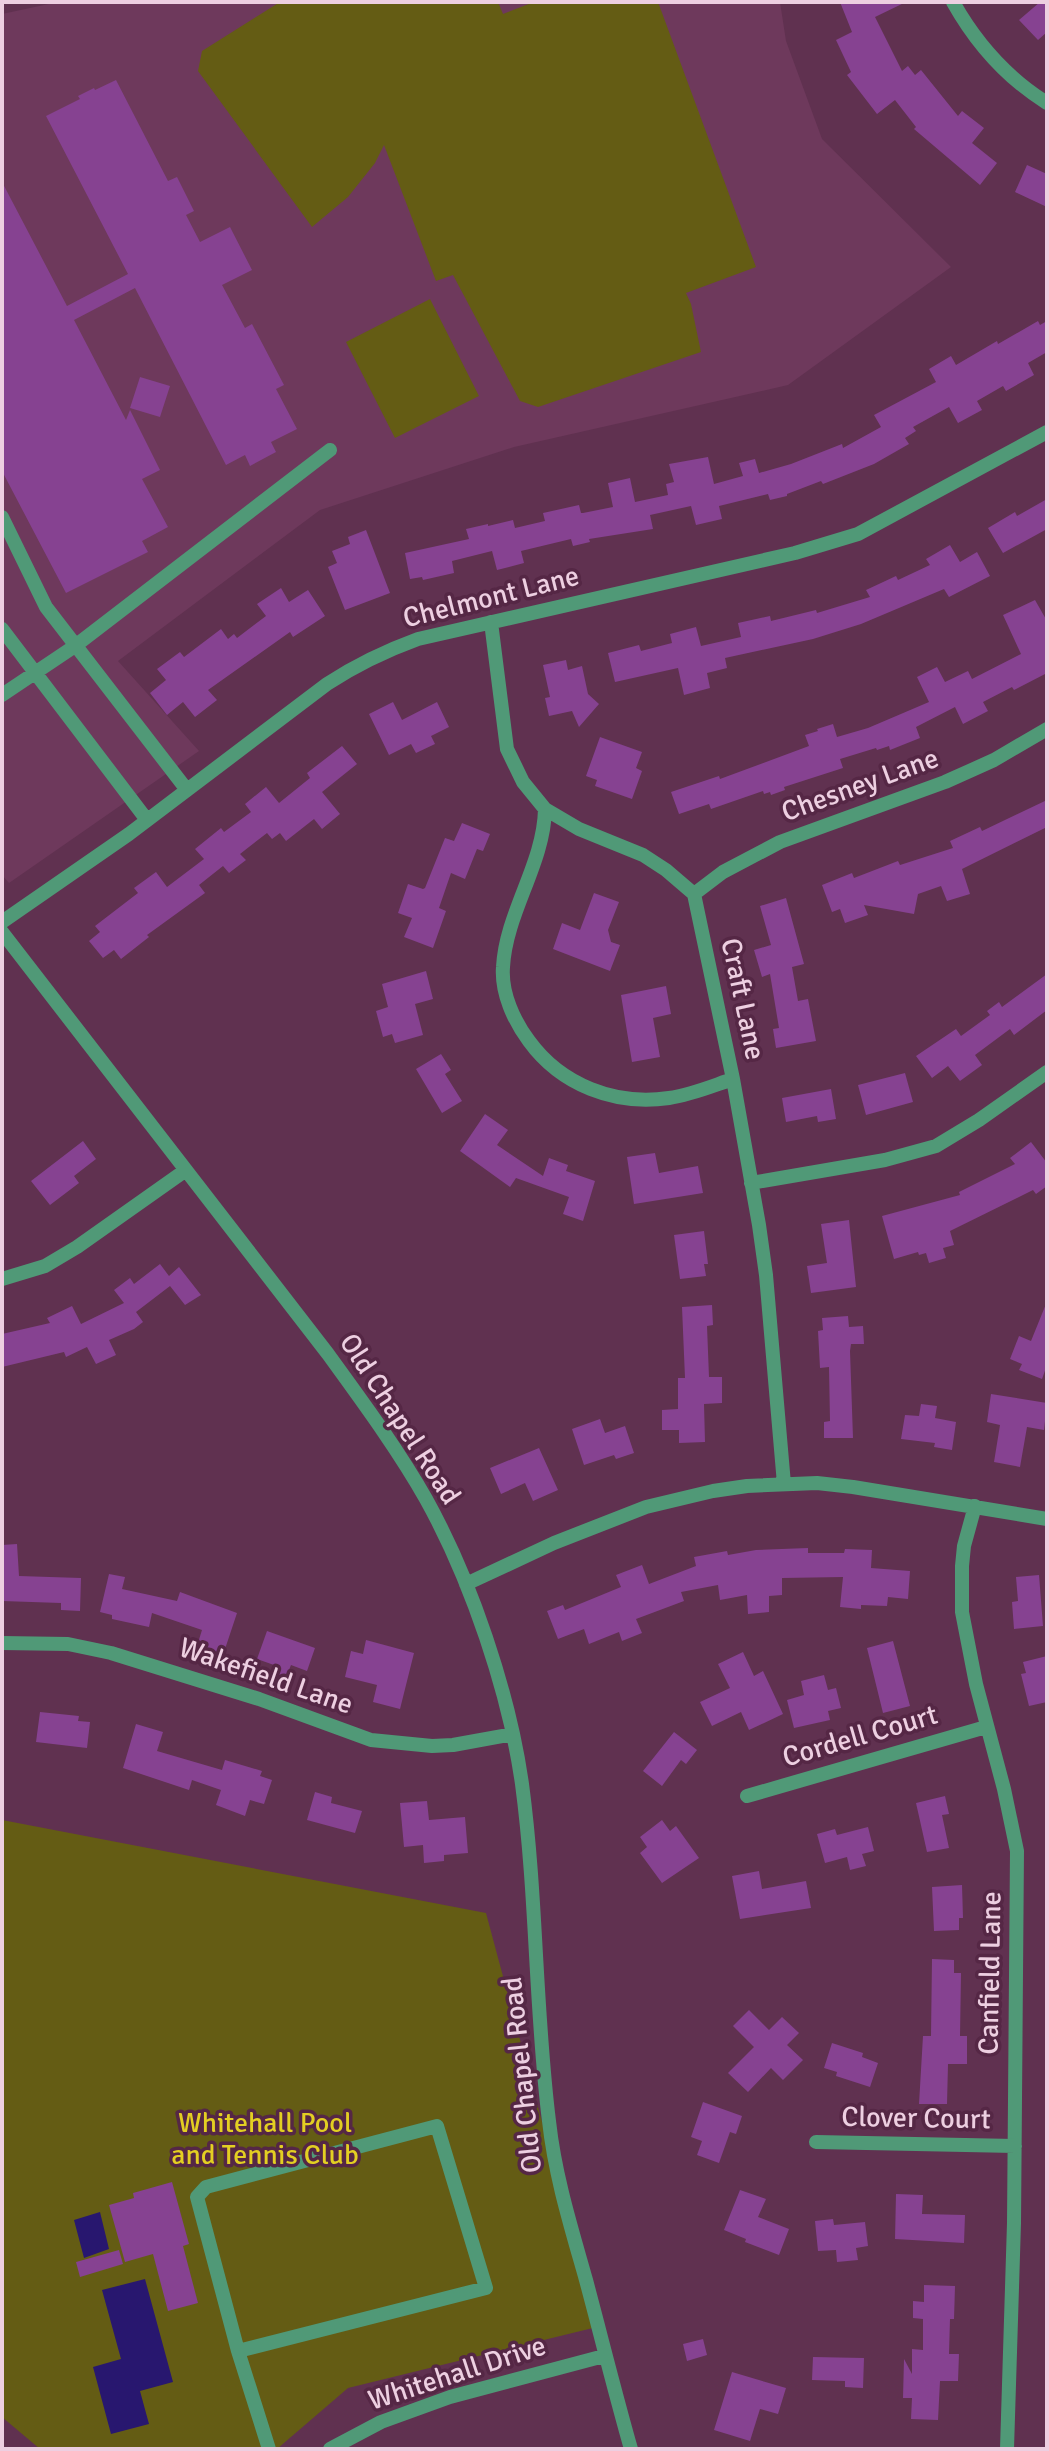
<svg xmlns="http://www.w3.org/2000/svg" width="1049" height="2451" font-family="Signika,sans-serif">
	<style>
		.built { fill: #6e395c }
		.green { fill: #645c14 }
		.water { fill: #28176f }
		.building { fill: #864291 }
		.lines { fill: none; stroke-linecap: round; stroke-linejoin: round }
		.minor { stroke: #509977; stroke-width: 14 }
		.labels { text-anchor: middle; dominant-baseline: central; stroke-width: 7; stroke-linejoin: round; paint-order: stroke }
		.street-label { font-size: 28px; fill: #edcfe1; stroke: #552745 }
		.park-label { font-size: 28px; fill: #e3cf22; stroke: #552745 }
	</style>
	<rect width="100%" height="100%" fill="#603150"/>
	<path class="built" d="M58,2H780L786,41L822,139L951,267L788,385L514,447L320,510L118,661L199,751L9,883L2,875V14Z"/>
	<path class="green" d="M280,2H498L503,14L534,2H658L756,267L686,293L691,304L701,352L538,407L520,401L453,275L436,281L384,145L375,163L348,197L312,227L198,71L202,51Z
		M430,299L479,396L395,438L346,342Z
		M2,1820L486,1913L597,2327L348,2388L277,2449H40L2,2417Z"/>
	<path class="water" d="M100,2212L109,2249L84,2258L74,2220Z
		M145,2279L173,2382L140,2391L149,2424L111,2434L93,2367L121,2359L102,2290Z"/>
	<path class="building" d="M840,2H906L875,17L902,71L908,66L915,75L921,70L958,116L962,111L984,128L972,143L997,163L980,185L914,129L916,127L895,100L877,114L847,75L851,72L836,40L852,32Z
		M1040,2H1047V32L1038,40L1019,20Z
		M116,80L168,181L177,177L194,211L186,215L200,242L230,227L252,270L222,285L245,328L252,324L284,385L276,389L297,429L271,442L276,452L250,466L245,455L226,465L135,288L74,320L126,420L130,410L160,470L142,479L168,527L142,541L148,552L66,593L2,471V182L67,306L128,274L46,116L80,99L78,96L94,88L95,90Z
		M1027,165L1047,174V207L1015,192Z
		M1038,321L1040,325L1047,321V352L1028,363L1034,375L1006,391L1003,386L977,401L982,410L958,423L949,407L913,427L916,431L905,438L909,444L874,464L823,484L821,481L787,494V496L770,500L768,494L719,506L722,519L696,525L691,506L650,515L653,529L589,539L590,542L573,546L571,539L521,551L524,563L497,570L492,551L452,561L454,573L423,580L422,577L410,579L405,553L469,539L466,529L488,524V526L513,520L515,528L545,521L543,513L579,505L581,513H583L613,507L608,483L630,478L635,502L668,495L666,484L674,482L669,464L708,457L714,484L743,476L739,463L755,459L759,473L791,464L842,444L843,448L881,427L874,415L936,382L929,369L951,356L956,365L997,341L998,344Z
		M140,377L170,386L160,417L130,408Z
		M1047,499V529L1003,553L988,528L1015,512L1017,516Z
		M366,530L390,593L345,610L328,567L337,563L332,551L350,544L348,537Z
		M950,545L960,562L977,552L990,576L949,597L944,589L861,624L813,639L725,658L727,668L707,673L710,688L684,695L678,668L615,682L608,653L639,645L641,651L672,643L670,634L696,627L701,646L741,637L738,623L770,616L771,621L816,610L817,613L870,597L866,590L896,576L898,580L930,565L926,559Z
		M281,588L289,602L308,590L325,616L293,637L290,632L208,690L217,700L195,717L183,702L167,715L150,693L166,680L157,669L180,652L184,657L221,629L228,639L234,634L237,638L266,616L257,604Z
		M1035,600L1047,621V673L1014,690L1012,687L983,702L988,711L963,724L955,707L916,727L920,738L890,750L889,746L877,750L876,748L840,759L843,768L784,787L785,790L771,795L770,792L764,794L763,791L711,809L709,804L679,814L671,792L719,776L720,779L809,746L805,735L818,731L817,729L833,724L837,737L868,728L929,702L917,677L937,667L945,682L968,671L972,679L1021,654L1003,615Z
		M566,660L568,670L582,666L588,694L599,704L579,727L572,711L549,716L545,698L550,697L543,665Z
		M393,702L402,720L437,702L449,727L431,736L435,744L416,753L411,744L389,755L369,714Z
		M600,737L642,752L636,768L642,771L632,799L595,786L597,780L586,776Z
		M342,746L357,764L322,792L340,814L322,829L314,819L286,841L280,833L272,839L267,833L240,854L246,860L229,873L223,866L199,885L205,893L147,935L149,937L121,959L114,950L103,958L89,941L100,932L95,926L138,893L134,888L156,872L167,887L204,859L195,849L221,828L224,832L251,812L245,804L266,787L279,803L310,778L307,773Z
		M1047,800V827L962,869L970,894L947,901L941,886L918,894L914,914L864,905L868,915L845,923L840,909L832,912L822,885L852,873L854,878L898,861L900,865L953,848L950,841L980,827L982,831Z
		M462,823L490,834L483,851L477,849L465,879L451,873L439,908L446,911L433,948L404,937L412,918L398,913L408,884L423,889L425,888L445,838L454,841Z
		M594,893L619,902L608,930L611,942L620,945L610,971L553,949L562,923L580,930Z
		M786,898L804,964L792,967L798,1001L808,999L816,1041L776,1048L773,1029L779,1028L770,974L762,977L754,950L771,945L760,906Z
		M426,971L433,999L415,1004L423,1035L395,1043L392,1034L383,1037L376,1011L388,1007L382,984Z
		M1047,974V1010L1014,1035L1010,1029L975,1055L982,1065L960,1081L948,1066L932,1078L916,1056L956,1029L961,1036L990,1015L987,1011L999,1002L1002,1007Z
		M666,986L671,1014L653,1018L660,1057L632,1062L621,995Z
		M441,1054L451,1070L445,1074L462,1101L442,1113L416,1069Z
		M905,1073L913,1102L866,1115L858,1085Z
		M831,1089L836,1119L818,1122L817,1116L786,1122L782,1098Z
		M485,1114L508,1130L497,1145L543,1176L549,1158L568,1165L566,1171L595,1181L583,1221L563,1214L569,1197L516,1178L510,1187L460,1151Z
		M83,1141L96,1159L74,1176L79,1183L50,1205L31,1181Z
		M1031,1142L1047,1163V1186L1036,1194L1033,1190L950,1231L954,1245L943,1248L946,1258L929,1263L926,1253L919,1255L918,1252L894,1259L882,1216L960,1195L959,1192L1015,1164L1010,1158Z
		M655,1153L659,1173L698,1166L703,1193L634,1204L627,1157Z
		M849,1220L856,1287L811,1293L807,1266L827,1263L821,1224Z
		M704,1231L708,1264H704L706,1276L680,1279L674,1235Z
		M160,1264L169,1276L179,1267L201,1295L185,1305L170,1286L136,1312L143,1322L134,1329L109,1340L116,1355L96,1364L87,1347L66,1357L64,1352L2,1367V1334L50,1323L47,1318L72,1306L81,1324L124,1303L114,1290L130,1278L134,1284Z
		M1046,1304L1047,1365L1042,1379L1019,1370L1022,1364L1010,1359L1019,1336L1031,1341Z
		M712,1305L713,1325L707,1326L709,1377H722V1403L704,1404L705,1442L679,1443V1430H662V1410L678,1409V1378H685L682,1307Z
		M848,1316L849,1327L863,1326L864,1344H851L850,1351L853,1438H824V1422L830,1421L829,1367L820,1368L818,1331L823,1330L822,1318Z
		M991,1394L1047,1403L1044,1430L1027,1427L1020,1467L994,1462L1000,1425L987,1422Z
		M921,1404L937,1406L935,1418L956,1422L952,1450L934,1447L935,1443L901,1439L905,1415L919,1416Z
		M600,1419L605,1433L625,1426L634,1453L616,1459L614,1455L584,1465L572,1429Z
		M539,1448L558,1490L533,1501L525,1483L501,1494L490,1468Z
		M17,1544L19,1576L81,1578L80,1611L61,1610V1603L2,1601V1545Z
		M808,1548V1553H844L845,1549L872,1550L871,1568L910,1571L908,1599L888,1597L887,1606L861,1605V1609L840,1607L843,1577L782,1578V1595L769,1596V1612L748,1614L747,1595L720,1600L718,1585L681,1592L684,1601L636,1619L642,1633L622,1641L619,1632L589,1644L584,1629L558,1639L547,1611L563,1605L565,1610L621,1587L616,1575L642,1565L649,1584L696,1566L694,1557L727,1551L728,1555L756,1550Z
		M109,1574L125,1577L122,1589L177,1601L180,1592L237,1613L223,1655L197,1646L202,1630L152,1613L149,1627L112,1619V1615L100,1612Z
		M1039,1575L1043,1626L1014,1629L1012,1602L1018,1601L1016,1577Z
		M267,1631L315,1648L307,1671L291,1665L286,1677L271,1672L274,1665L257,1659Z
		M366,1640L414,1653L400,1709L373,1702L377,1685L345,1677L351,1651L363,1654Z
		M893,1641L910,1706L883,1713L867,1648Z
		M743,1652L754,1676L763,1671L783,1714L749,1730L741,1712L712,1726L700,1702L730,1688L718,1664Z
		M1047,1656V1702L1029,1706L1021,1674L1026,1673L1023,1662Z
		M824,1675L828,1690L836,1688L841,1708L828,1711L830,1720L794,1728L787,1700L804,1695L801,1681Z
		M40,1712L79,1716L78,1721L90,1722L87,1748L36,1742Z
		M136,1724L163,1732L157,1751L222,1770L225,1760L262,1771L260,1776L272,1780L264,1804L250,1800L245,1816L216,1805L221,1790L192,1780L189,1790L123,1768Z
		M674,1732L697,1750L686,1764L681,1760L662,1786L643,1771Z
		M315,1792L332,1797L331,1803L362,1811L355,1833L307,1820Z
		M945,1796L949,1814L942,1815L949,1848L927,1852L916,1803Z
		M427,1801L429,1820L465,1817L468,1853L444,1855V1861L424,1863L423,1845L404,1847L400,1803Z
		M662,1820L670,1831L676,1826L699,1858L662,1883L640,1853L647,1847L640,1837Z
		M868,1827L874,1851L862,1854L866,1866L850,1870L847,1857L825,1863L817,1834L835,1829L837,1835Z
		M759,1871L762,1889L806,1881L811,1908L740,1919L732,1876Z
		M962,1885L963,1918H959V1930L934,1931L932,1887Z
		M932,1959L954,1960V1973H961L960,2036H967V2064H948L947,2104H919L923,2036H931Z
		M749,2010L769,2030L782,2017L799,2033L787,2045L803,2060L783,2080L771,2068L748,2092L728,2073L754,2047L733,2026Z
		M832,2043L863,2053L862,2057L878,2063L870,2087L836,2076L837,2072L824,2068Z
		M703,2102L742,2116L736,2134L730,2132L719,2163L697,2155L702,2141L691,2137Z
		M172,2182L189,2244L183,2246L198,2303L168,2311L153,2254L125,2262L109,2205L134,2198L133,2193Z
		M740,2190L766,2199L758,2217L789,2229L779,2255L745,2242L746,2239L724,2230Z
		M896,2194L923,2195L922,2214L965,2215L964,2243L895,2239Z
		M833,2219L834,2225L865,2222L868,2246L856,2248L858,2260L837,2262L836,2250L818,2251L815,2221Z
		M119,2250L123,2264L80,2277L76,2262Z
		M924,2285L955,2286L954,2319H950L949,2354H959L958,2381H940L938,2420L911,2419L912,2398H903L904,2359L912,2374V2349L923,2350V2319L913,2318V2301L924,2302Z
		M703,2339L707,2355L687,2361L683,2344Z
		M813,2357L864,2358L863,2388L845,2387V2381L812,2380Z
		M732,2372L786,2388L778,2414L760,2409L750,2441L714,2430Z"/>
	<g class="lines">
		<path class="minor" d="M953,2C976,43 1007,78 1047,103
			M2,517L46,607L187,790
			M491,622L507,749L523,782L545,809L579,829L643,855L666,870L694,894L733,1079L759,1225L766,1275L784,1484
			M2,629L147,820
			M2,695L75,646L330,450
			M545,809C544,864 506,912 503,967C501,993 514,1021 529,1041C561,1085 615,1106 669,1098C691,1095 712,1086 733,1079
			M694,894L723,872L780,842L945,782L994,760L1047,729
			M2,922L129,834L327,684C356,665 385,651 418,639L795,553L858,534L1047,432
			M2,932L328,1354C362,1401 397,1448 426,1499C471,1580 509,1692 522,1784C537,1896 535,2009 549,2121C555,2176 571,2227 586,2280C601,2336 615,2393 631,2449
			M751,1183L885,1160L936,1146L979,1120L1047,1072
			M2,1279L45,1266L77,1247L186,1170
			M975,1506L964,1546L962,1566V1612L976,1684L1004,1789L1017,1851L1014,2223L1007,2449
			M466,1584L554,1543L646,1507L713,1491L747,1486L817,1483L853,1487L1047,1519
			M2,1643L68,1644L111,1653L259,1699L371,1740L432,1746L453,1745L513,1734
			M747,1796L986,1727
			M816,2142L1015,2146
			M238,2351L486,2288L437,2126L206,2187L197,2197L238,2351L269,2449
			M330,2449L381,2422L450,2397L604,2356"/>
	</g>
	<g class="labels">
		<g class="street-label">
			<text transform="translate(491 597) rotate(-14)">Chelmont Lane</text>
			<text transform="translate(860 785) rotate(-20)">Chesney Lane</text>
			<text transform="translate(743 999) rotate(78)">Craft Lane</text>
			<text transform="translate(400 1419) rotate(57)">Old Chapel Road</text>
			<text transform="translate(266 1676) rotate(19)">Wakefield Lane</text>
			<text transform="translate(860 1736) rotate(-16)">Cordell Court</text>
			<text transform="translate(990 1973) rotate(-89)">Canfield Lane</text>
			<text transform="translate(522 2075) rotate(-96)">Old Chapel Road</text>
			<text transform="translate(916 2118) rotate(1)">Clover Court</text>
			<text transform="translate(457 2373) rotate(-18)">Whitehall Drive</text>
		</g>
		<g class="park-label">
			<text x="265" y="2123">Whitehall Pool<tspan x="265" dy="32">and Tennis Club</tspan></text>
		</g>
	</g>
	<rect width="1049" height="2451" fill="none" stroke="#edcfe1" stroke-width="8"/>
</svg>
